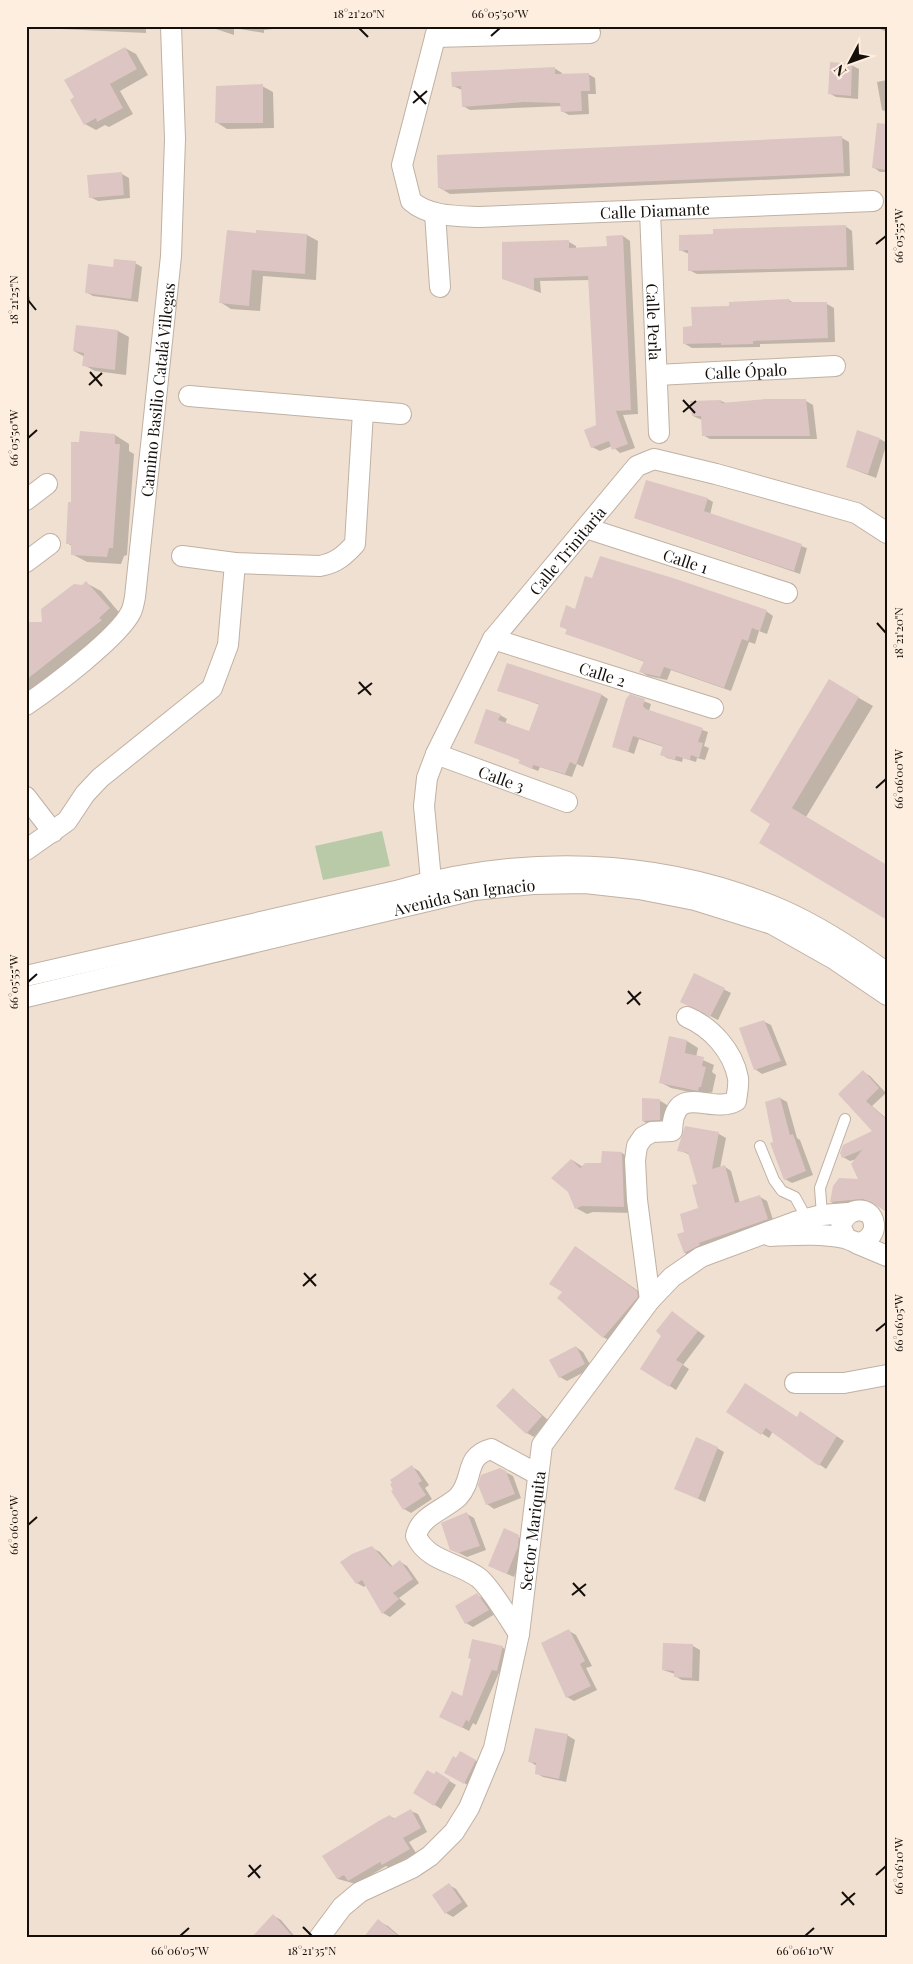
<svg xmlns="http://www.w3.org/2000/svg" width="913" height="1964" font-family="'Playfair Display',serif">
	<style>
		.green { fill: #b8caa7 }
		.shadow { fill: #0003 }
		.building { fill: #dcc5c2 }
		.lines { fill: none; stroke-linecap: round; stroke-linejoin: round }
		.service-casing { stroke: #c0b1a3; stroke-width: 12 }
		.minor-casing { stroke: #c0b1a3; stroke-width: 22 }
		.service { stroke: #fff; stroke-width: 10 }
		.minor { stroke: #fff; stroke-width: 20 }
		.ticks { fill: none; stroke: #140f0a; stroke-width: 2 }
		.labels { text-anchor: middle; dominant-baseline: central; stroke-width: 5; stroke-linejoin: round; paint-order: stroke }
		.street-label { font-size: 16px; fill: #140f0a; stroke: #fdeedf }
		.neatline { fill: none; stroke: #140f0a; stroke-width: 2 }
		.ticks-label { font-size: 12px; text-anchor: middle; fill: #140f0a }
	</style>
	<rect width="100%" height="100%" fill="#f0e0d2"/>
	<path class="green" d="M382,831L390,866L323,880L315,846Z"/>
	<path class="shadow" d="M36,26H146V33L39,28Z
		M207,26H298L264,30V33L234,28V35Z
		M873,26H887V32L875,27Z
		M125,48L136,54L148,75L120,91L133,114L109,127L105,125L96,130L85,124Z
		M851,65L859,69L858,99L836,97L829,93Z
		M554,68L562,73V75L588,74L595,78L596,94H588L589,114L569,115L562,111V106L470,110L463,106L462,90L453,86Z
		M887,80V112L882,110L877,82Z
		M262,86L273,92L274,128L227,129L216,122Z
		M842,138L849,142L850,176L450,194L440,188L438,156Z
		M887,149V172H880L873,167Z
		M122,174L129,178L130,198L98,201L90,197Z
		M845,226L852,231L854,270L697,274L689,270V254L680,250Z
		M258,231L307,235L318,241L316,280L263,276L260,311L231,309L220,302Z
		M623,236L630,241L638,414L623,415L635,448L620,453L612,446L600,451L592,447L597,426L590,280L540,281L541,293L503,278L569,242L576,246V249L609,247Z
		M135,263L142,267L138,302L93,296L86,292Z
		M26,291L30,298L26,336Z
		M789,300L795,304H827L834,308L835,342L760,344V347L692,348L685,344L730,308Z
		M118,331L129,337L126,375L95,371L84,365L85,357L74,351Z
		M721,401L726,403L806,401L813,405L817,439H710L703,435L702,420L693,416Z
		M115,435L129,444V451L134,454L127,555L124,556L121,564L87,562L72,554V546L67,543L72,504Z
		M880,439L887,443L876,478L847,467Z
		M708,499L713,502L710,515L807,548L800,574L635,518Z
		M86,583L101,591L123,617L26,694V624L44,623Z
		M575,610L766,611L773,616L767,634L759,631L755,644L749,642L731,691L671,670L667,680L648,676L641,672L645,662L567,633L568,630L561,626Z
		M829,681L873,706L806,817L772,823Z
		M499,690L602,695L608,699L583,767L577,764L572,777L540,767L538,771L526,766L521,760L475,742L500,715L507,719L505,724L530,733L540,705Z
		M630,696L651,704L649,711L708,732L704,746L709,748L705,760L697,758L696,762L683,758L682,762L667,758L661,754L664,747L639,739L634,754L613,746Z
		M695,975L731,993L718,1020L689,1005Z
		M763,1021L771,1025L787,1065L762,1074L755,1069Z
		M687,1041L698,1048L696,1057L714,1065L712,1072L716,1075L712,1093L710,1092L709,1096L671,1088L660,1082Z
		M863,1072L870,1076L886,1093L872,1106L887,1119V1212L872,1202L838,1206L831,1202L860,1180L857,1159L850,1161L843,1157L874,1131L840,1094Z
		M780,1098L787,1102L797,1138L800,1140L813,1175L792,1183L785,1179L774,1143Z
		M659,1100L667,1105V1123L650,1125L643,1121Z
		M686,1127L719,1134L726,1138L720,1168L724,1166L731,1171L740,1203L760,1197L767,1201L774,1223L692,1257L685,1253V1233L699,1209V1184L690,1155L679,1150Z
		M622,1153L633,1160L634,1213L593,1212L587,1214L576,1208L572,1160L583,1167L603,1165Z
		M576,1247L648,1298L614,1343L603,1337L563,1292Z
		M672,1312L705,1336L683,1365L689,1369L676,1390L642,1368L663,1335Z
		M576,1347L583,1352L592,1368L567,1381L560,1377Z
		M513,1389L548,1420L534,1437L527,1433Z
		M728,1412L798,1419L808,1417L844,1441L826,1469L773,1431L769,1438Z
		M717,1448L724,1452L705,1502L675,1488Z
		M412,1467L419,1471L429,1485L425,1488L432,1499L411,1513L404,1509Z
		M500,1469L513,1476L521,1498L494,1509L487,1504Z
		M467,1514L474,1518L486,1550L467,1557L451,1549Z
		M518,1537L526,1541L524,1551L514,1577L496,1569Z
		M372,1548L380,1552L393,1567L400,1562L407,1566L419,1583L399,1598L406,1604L390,1617L383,1613L366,1585L364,1587L357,1583Z
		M477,1595L484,1599L495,1614L473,1627L466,1623Z
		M569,1631L576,1635L592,1666L586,1668L597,1690L574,1701L567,1697Z
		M664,1645L693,1646L700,1650L699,1681L682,1680L675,1676V1674L663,1670Z
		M502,1647L509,1652L504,1674L499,1673L476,1725L473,1723L469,1731L448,1720Z
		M567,1735L575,1740L566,1782L543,1777L536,1773L537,1766L529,1761Z
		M461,1752L483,1765L471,1787L446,1772Z
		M436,1773L456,1785L441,1809L415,1792Z
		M411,1811L418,1814L427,1832L409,1842L416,1853L390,1868L386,1866L356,1884L338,1879L323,1856L390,1816L395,1819Z
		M449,1885L456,1889L468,1906L453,1917L446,1913L433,1896Z
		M274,1916L281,1920L296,1938H262Z
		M378,1921L388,1926L402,1938H364Z"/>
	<path class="building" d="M125,47L137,69L110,84L123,108L97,122L96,118L84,125L70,100L74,97L64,80Z
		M830,62L852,64L851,96L828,94Z
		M555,67V74L589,73L590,91H581L582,111L561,112L560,103L524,102L462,107L461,86L452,87L451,72Z
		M263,84V123H215L216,86Z
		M877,123L887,124V170L872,168Z
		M842,136L844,173L442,190V188H438L437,155Z
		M122,172L124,195L89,198L87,175Z
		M846,225L847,267L688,271V250L679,251V235L713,234V229Z
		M227,230L256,233V230L307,234L305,274L252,270L249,306L219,303Z
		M623,235L631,410L616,411L628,444L612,450L609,441L591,448L584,430L596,425L588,276L534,278V290L502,279V242L569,240V248L607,246L606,236Z
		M114,259L136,261L131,299L85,293L88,264L113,267Z
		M789,299L790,302H827L828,338L753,341V344L721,345V343L683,344V327L692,326L691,307L729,306V302Z
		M76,325L118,330L115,370L82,366L84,353L73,351Z
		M766,399H806L810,436H702L701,416H692L690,401L721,400V403Z
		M857,430L880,438L868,474L846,467Z
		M80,431L115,434V444H120L113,548H109L107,557L71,555V544H66L68,502H71V442H79Z
		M646,480L708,498L704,511L802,544L794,571L634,518Z
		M600,556L676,579L767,610L760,631L752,628L748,641L742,639L724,688L664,667L660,677L639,672L644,661L565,634L567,629L560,627V624L566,605L575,609L585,576L592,578Z
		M86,581L110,608L99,618L102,620L26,680V622H42L41,609L74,584L82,585Z
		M507,663L602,694L576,765L570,762L565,774L533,765L532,769L518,763L520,760L474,743L486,709L501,714L498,720L529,731L539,704L497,691Z
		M829,679L859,697L792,808L887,865V920L759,843L770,824L750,811Z
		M630,694L645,699L643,706L646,709L703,728L698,742L703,743L699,758L691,755L690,760L676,756L675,760L660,755L663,746L633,736L628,752L612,747L626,699Z
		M694,973L725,988L710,1017L680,1002Z
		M764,1020L781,1061L754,1070L739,1028Z
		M669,1036L687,1040L685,1053L704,1057L702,1066L706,1067L701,1087H699L698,1091L659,1083Z
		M863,1070L879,1088L866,1101L887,1120V1211L863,1199L830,1202L833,1186L839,1178L858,1179L851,1164L862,1150L842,1158L840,1153L843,1145L872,1131L838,1094Z
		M780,1097L790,1135L793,1134L806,1171L784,1180L770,1143L773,1142L765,1102Z
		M642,1098L660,1099V1120L642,1121Z
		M685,1126L719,1132L712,1169L725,1165L735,1203L760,1195L768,1219L699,1243L700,1245L684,1253L677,1234L684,1232L680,1214L698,1208L692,1185L697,1184L688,1153L677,1151Z
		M602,1151L622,1152L624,1207L582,1206L575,1209L568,1192L551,1178L571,1159L580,1168L585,1163H601Z
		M575,1246L637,1291L638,1297L603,1338L557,1298L562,1292L549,1284Z
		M672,1311L698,1331L676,1360L683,1364L669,1387L640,1369L661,1336L656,1331Z
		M576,1346L585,1364L559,1378L549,1360Z
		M745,1383L797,1417L800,1411L837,1436L819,1466L766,1428L761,1435L726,1412Z
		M513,1388L542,1416L526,1434L496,1406Z
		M696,1437L718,1447L698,1499L674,1489Z
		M412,1465L422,1481L418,1483L426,1495L403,1510L391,1491L393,1490L390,1484L392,1483L390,1480Z
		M500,1468L506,1471L515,1494L486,1505L478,1485L481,1475Z
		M467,1512L480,1546L458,1553L450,1550L441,1523Z
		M504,1528L519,1535L518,1547L507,1574L488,1566Z
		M372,1546L391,1567L400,1560L413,1579L393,1593L399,1599L382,1614L362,1580L356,1584L340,1562L352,1554Z
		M477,1593L489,1610L465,1624L455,1606Z
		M569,1629L585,1661L580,1664L591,1686L566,1698L541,1643Z
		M472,1639L503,1646L497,1671L492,1670L469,1722L466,1720L462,1728L439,1717L452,1691L462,1696L471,1659L468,1658Z
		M663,1643L693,1644L692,1678L674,1677V1671L662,1670Z
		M535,1728L568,1734L559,1779L535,1774L536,1763L528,1762Z
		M460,1751L476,1760L464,1784L444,1773L453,1756L456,1758Z
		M427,1770L434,1774L436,1771L450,1780L434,1806L413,1793Z
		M411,1809L421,1828L403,1838L410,1849L382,1865L380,1862L348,1881L344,1875L337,1879L322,1856L382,1819L390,1815L393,1819Z
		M449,1883L462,1902L445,1914L432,1895Z
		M273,1914L294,1938H251Z
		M378,1919L401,1938H363Z"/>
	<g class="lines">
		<defs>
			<path id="service" d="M760,1146L774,1180L782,1191L795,1197L807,1219
				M822,1215L820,1188L845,1119"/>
			<g id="minor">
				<path id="s1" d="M438,26L402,165L411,201C429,217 457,216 480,217L873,201"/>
				<path d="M435,37L590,33"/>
				<path id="s2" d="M650,211L659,433"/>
				<path d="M435,213L440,287"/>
				<path id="s3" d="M657,375L835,366"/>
				<path d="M189,396L401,414"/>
				<path d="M26,500L47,484"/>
				<path id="s4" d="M586,528L787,593"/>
				<path d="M182,556L235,563L320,566C336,563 344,556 355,544L363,412"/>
				<path d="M26,562L50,544"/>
				<path id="s5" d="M493,639L713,708"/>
				<path id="s6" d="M26,705C51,688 119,637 131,612C133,608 134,602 135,597L171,256L175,139L171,26"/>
				<path id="s7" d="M436,754L567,802"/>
				<path d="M26,797L53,832"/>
				<path d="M26,850L67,821L85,794L100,778L212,688L228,645L235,563"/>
				<path id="s8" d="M431,880L424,806L427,778L436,754L493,639L637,466L654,459L716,474L856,513L887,533"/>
				<path d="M26,976L396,891C521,854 659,857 780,909C817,925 854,949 887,973"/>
				<path id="s9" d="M26,997L474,890L533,884L585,883L639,889L695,900L772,924L834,959L887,995"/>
				<path d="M770,1236C794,1235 820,1233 844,1238C850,1239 854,1244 862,1242C869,1240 875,1232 874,1224C871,1203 843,1208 841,1228L846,1238"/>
				<path d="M856,1243L887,1256"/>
				<path d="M650,1300L637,1200L635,1160L637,1146L643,1137L652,1132L672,1131C674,1080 711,1115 736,1101C737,1093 739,1085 738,1078C733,1051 711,1027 687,1017"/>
				<path d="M795,1383H844L887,1375"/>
				<path d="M519,1634C510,1620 491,1588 479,1578C458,1562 428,1562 416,1536C420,1516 444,1510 458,1497C475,1479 463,1457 491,1449L537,1474"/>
				<path id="s10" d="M319,1938L342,1907L360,1892L412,1868L430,1856L454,1832L469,1808L494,1748L519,1634L542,1445L650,1300L672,1277L701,1257L795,1222L822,1215L848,1213"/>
			</g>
		</defs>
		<use href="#service" class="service-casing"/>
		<use href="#minor" class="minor-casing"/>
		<use href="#service" class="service"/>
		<use href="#minor" class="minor"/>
	</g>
	<path class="ticks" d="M359,28L368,37M491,36L500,28M414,91L426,104M413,103L427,91M876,244L886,236M28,300L36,310M90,372L102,386M89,385L102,373M683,400L695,413M683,412L696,401M28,438L37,430M877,623L886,633M359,682L371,695M358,694L372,683M876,788L886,779M28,982L37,974M628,991L640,1005M627,1004L641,992M304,1273L316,1286M303,1286L316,1274M876,1331L886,1323M28,1525L37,1517M573,1583L585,1596M572,1595L586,1584M249,1865L260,1878M876,1875L886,1866M248,1877L261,1865M842,1892L854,1905M841,1905L855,1893M303,1927L312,1936M180,1936L189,1928M805,1936L814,1928"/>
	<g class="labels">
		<g class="street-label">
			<text stroke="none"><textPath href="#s1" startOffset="428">Calle Diamante</textPath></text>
			<text stroke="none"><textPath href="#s2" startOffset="111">Calle Perla</textPath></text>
			<text stroke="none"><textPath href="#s3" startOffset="89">Calle Ópalo</textPath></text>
			<text stroke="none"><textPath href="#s6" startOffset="365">Camino Basilio Catalá Villegas</textPath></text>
			<text stroke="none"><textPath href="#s8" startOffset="372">Calle Trinitaria</textPath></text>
			<text stroke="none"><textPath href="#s4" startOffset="105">Calle 1</textPath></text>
			<text stroke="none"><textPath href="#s5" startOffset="115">Calle 2</textPath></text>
			<text stroke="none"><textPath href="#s7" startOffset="70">Calle 3</textPath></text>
			<text stroke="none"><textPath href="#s9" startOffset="450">Avenida San Ignacio</textPath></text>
			<text stroke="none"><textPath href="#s10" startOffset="489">Sector Mariquita</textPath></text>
		</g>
	</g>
	<rect width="913" height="1964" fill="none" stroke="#fdeedf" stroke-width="55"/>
	<g transform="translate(850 62) rotate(229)" stroke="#fdeedf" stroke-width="4" paint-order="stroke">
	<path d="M0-4L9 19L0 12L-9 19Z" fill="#140f0a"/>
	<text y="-8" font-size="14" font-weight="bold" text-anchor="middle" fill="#140f0a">N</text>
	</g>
	<rect x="28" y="28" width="858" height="1908" class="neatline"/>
	<g class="ticks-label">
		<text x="359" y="18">18°21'20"N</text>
		<text x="500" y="18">66°05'50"W</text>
		<text transform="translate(899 236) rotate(-90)" y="4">66°05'55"W</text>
		<text transform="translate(14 300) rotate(-90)" y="4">18°21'25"N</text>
		<text transform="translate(14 438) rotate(-90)" y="4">66°05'50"W</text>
		<text transform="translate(899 633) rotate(-90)" y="4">18°21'20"N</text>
		<text transform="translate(899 779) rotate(-90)" y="4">66°06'00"W</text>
		<text transform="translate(14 982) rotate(-90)" y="4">66°05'55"W</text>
		<text transform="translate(899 1323) rotate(-90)" y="4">66°06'05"W</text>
		<text transform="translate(14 1525) rotate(-90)" y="4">66°06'00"W</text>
		<text transform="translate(899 1866) rotate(-90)" y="4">66°06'10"W</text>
		<text x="180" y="1955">66°06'05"W</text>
		<text x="312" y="1955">18°21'35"N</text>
		<text x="805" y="1955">66°06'10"W</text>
	</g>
</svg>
